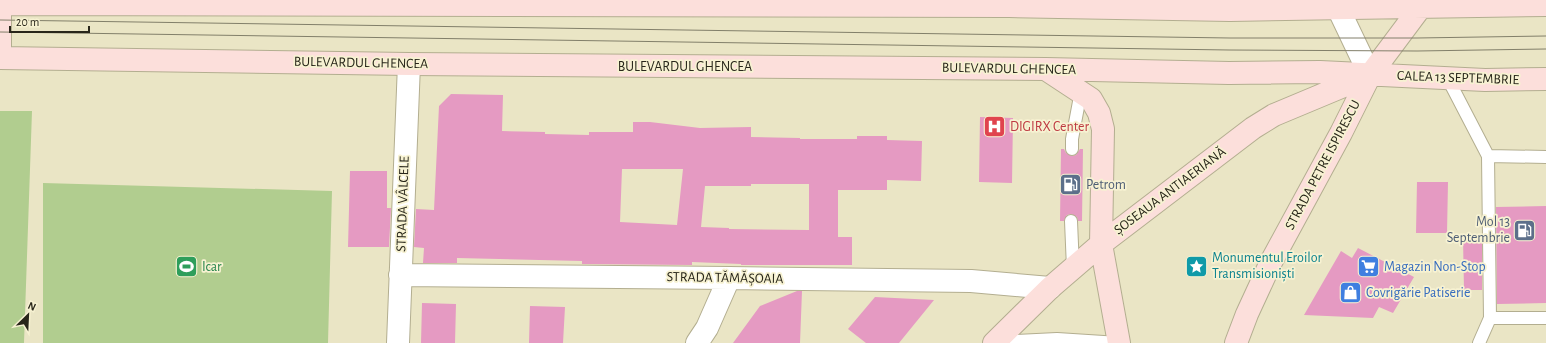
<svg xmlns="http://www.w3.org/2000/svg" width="1546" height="343" font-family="'Alegreya Sans',sans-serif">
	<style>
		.green { fill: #b1cd8f }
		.building { fill: #e59ac2; fill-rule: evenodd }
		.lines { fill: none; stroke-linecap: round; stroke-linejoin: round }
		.lane-casing { stroke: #b3ae90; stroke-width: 14 }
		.street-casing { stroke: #b3ae90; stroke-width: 24 }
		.secondary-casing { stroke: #b3ae90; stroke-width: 24 }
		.lane { stroke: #fff; stroke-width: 12 }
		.street { stroke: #fff; stroke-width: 22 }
		.secondary { stroke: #fcdfdb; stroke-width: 22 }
		.tram { stroke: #827f6a; stroke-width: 1 }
		.labels { text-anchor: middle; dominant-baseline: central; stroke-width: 3.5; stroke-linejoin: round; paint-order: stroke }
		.street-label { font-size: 14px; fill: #28261a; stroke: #f7f2d2 }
		.health-label { font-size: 14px; fill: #be3a42; stroke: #f7f2d2; text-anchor: start }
		.service-label { font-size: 14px; fill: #4e5e75; stroke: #f7f2d2; text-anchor: start }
		.culture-label { font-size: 14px; fill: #0d838f; stroke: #f7f2d2; text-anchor: start }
		.leisure-label { font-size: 14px; fill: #27864d; stroke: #f7f2d2; text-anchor: start }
		.shop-label { font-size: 14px; fill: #366cbe; stroke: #f7f2d2; text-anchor: start }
	</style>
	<rect width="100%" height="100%" fill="#eae5c5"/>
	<path class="green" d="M0,111H32L24,343H0Z
		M43,183L332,191L328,343H43Z"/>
	<path class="building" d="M451,94L503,95L502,131L545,132V134L589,135V132H633V122H650L700,128L751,127V137L800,138V139H857V136H887V140L922,141L921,181L887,180V190H838V237H852V265H741V264L692,262V265L582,264V261L457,258V263H423L424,248L414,247L416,209L434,210L439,106ZM622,169H683L677,225L620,222ZM751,184H809V230L729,229V228L701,227L705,186H751Z
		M980,117L1013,118L1012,183L979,182Z
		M1061,149H1064L1066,153L1072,156L1076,155L1080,149H1083L1082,221H1078L1077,217L1071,214L1067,215L1064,221H1060Z
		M350,171H387V208H391L389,247H348Z
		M1417,182H1448L1447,233H1416Z
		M1546,206V303L1497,304L1496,207Z
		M1482,237V290H1464L1463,238Z
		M1358,248L1414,277L1393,313L1379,307L1373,318L1304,315L1341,251L1352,258Z
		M797,291H802L800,343H733L760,306Z
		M875,297L934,300L899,343H866L848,329Z
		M422,303L456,304L455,343H421Z
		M530,306L565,307L563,343H529Z"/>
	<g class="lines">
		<defs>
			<path id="lane" d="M1448,79L1488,156L1546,157
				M1072,149V139L1081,91
				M1488,156L1490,318
				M1071,221L1073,268
				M996,342L1057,339L1119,343
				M1479,343L1490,318H1546"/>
			<path id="street" d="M1338,0V8L1370,75
				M400,275L729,278L971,281L1050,288
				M398,343L409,64
				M697,343L707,328L729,278"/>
			<path id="secondary" d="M0,4L1009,6L1230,10L1546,5
				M0,58L409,64L1046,69L1229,73L1320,72L1485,80L1546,79
				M0,58V4
				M1047,70L1091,99L1099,113L1103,129L1101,244L1119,343
				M994,343L1050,288L1101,244L1253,128L1274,115L1365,77
				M1236,343L1247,314L1271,262L1341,133L1370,75L1426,0"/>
		</defs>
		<use href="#lane" class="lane-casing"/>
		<use href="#street" class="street-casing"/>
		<use href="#secondary" class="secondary-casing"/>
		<use href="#lane" class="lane"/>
		<use href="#street" class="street"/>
		<use href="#secondary" class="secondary"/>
		<path class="tram" d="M0,20L1230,38H1417L1546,36
			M0,32L1229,50L1417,51L1546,49"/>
	</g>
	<defs>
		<symbol id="hospital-square" viewBox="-11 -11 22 22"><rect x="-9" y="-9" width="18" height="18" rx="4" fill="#e0444e" stroke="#f7f2d2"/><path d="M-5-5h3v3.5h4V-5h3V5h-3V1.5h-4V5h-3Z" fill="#fff"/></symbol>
		<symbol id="fuel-square" viewBox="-11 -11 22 22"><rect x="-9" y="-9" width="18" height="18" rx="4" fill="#5c6f8a" stroke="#f7f2d2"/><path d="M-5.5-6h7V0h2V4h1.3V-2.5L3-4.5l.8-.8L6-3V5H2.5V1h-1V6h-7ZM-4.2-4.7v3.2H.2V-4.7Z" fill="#fff"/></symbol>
		<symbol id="sight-square" viewBox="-11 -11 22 22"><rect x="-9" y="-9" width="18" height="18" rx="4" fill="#0f9aa8" stroke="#f7f2d2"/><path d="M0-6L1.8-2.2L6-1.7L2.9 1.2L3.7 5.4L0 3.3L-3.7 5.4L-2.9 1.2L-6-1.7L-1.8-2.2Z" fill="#fff"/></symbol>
		<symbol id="stadium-square" viewBox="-11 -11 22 22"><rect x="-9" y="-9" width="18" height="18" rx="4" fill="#2e9e5b" stroke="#f7f2d2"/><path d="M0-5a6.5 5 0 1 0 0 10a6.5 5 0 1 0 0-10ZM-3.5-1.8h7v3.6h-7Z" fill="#fff"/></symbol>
		<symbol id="supermarket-square" viewBox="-11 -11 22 22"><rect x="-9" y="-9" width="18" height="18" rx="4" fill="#3f7fe0" stroke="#f7f2d2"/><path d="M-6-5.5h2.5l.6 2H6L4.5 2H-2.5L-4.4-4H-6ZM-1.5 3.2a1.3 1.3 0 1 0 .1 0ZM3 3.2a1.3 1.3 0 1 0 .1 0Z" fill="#fff"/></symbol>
		<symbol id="shop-square" viewBox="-11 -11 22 22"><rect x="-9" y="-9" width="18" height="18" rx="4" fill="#3f7fe0" stroke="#f7f2d2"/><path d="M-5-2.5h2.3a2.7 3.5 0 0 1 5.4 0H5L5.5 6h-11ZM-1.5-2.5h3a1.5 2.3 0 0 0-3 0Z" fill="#fff"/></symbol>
	</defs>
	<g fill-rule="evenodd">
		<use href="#hospital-square" x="982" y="114" width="25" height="25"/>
		<use href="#fuel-square" x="1058" y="172" width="25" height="25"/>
		<use href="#fuel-square" x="1512" y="218" width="25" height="25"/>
		<use href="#sight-square" x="1184" y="254" width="25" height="25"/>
		<use href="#stadium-square" x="174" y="254" width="25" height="25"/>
		<use href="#supermarket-square" x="1356" y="254" width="25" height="25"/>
		<use href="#shop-square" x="1338" y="280" width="25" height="25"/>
	</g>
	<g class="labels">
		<g class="street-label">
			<text transform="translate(361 63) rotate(1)">BULEVARDUL GHENCEA</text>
			<text x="685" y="67">BULEVARDUL GHENCEA</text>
			<text transform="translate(1009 69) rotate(1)">BULEVARDUL GHENCEA</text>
			<text transform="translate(1458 78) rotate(2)">CALEA 13 SEPTEMBRIE</text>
			<text transform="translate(1323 165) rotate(-62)">STRADA PETRE ISPIRESCU</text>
			<text transform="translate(1170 191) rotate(-37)">ȘOSEAUA ANTIAERIANĂ</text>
			<text transform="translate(403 204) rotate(-88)">STRADA VÂLCELE</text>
			<text transform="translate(725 278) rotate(1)">STRADA TĂMĂȘOAIA</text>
		</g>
		<g class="health-label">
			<text x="1010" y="127">DIGIRX Center</text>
		</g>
		<g class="service-label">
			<text x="1086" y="185">Petrom</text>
			<text x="1510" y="222" text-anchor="end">Mol 13<tspan x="1510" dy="16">Septembrie</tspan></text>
		</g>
		<g class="culture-label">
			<text x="1212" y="258">Monumentul Eroilor<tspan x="1212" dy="16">Transmisioniști</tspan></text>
		</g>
		<g class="leisure-label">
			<text x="202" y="267">Icar</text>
		</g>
		<g class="shop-label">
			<text x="1384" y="267">Magazin Non-Stop</text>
			<text x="1366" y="293">Covrigărie Patiserie</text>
		</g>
	</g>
	<g transform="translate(28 315) rotate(24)" stroke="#f7f2d2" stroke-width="3" paint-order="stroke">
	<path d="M0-3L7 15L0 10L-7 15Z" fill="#28261a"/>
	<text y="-6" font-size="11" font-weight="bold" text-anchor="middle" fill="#28261a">N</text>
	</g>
	<path d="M10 26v6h79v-6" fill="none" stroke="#28261a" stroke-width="2"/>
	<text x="16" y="26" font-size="12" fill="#28261a" stroke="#f7f2d2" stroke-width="3" paint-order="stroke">20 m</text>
</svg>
